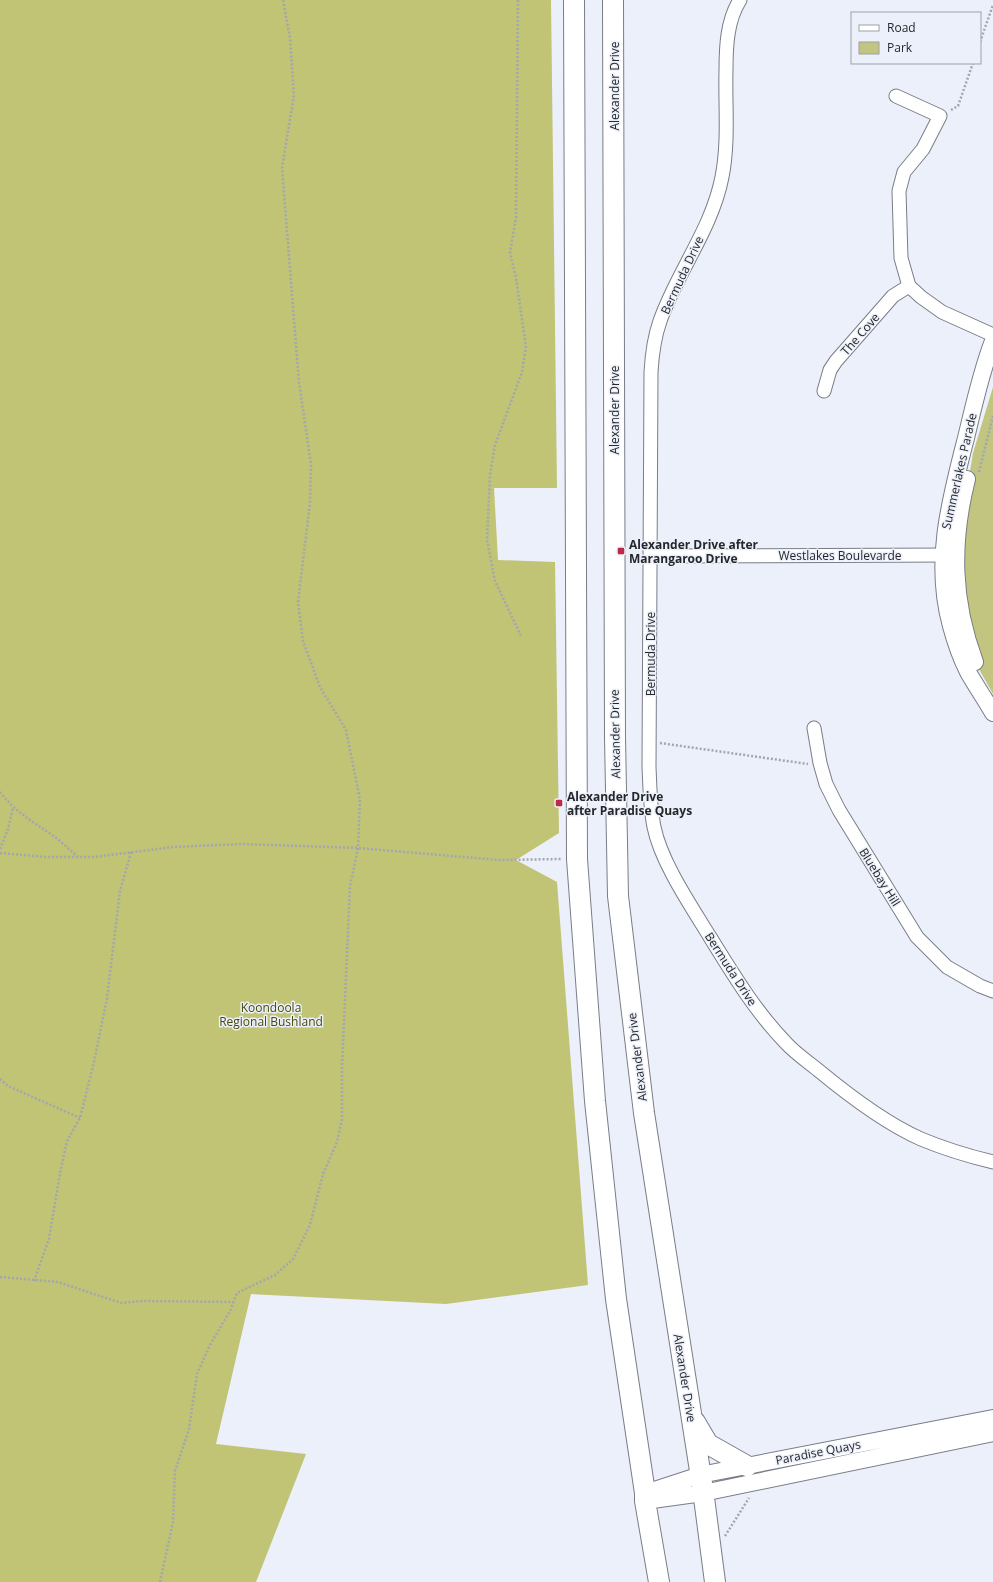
<svg xmlns="http://www.w3.org/2000/svg" width="993" height="1582" font-family="'Open Sans',sans-serif">
	<style>
		.green { fill: #c1c580 }
		.forest { fill: #c0c474 }
		.lines { fill: none; stroke-linecap: round; stroke-linejoin: round }
		.minor-casing { stroke: #797d86; stroke-width: 15 }
		.tertiary-casing { stroke: #797d86; stroke-width: 18 }
		.primary-casing { stroke: #797d86; stroke-width: 22 }
		.path { stroke: #a3a6ae; stroke-width: 2.5; stroke-dasharray: 2 2; stroke-linecap: butt }
		.minor { stroke: #fff; stroke-width: 13 }
		.tertiary { stroke: #fff; stroke-width: 16 }
		.primary { stroke: #fff; stroke-width: 20 }
		.poi-dot { fill: #bb2a47; stroke: #ecf0fa; stroke-width: 1.5 }
		.labels { text-anchor: middle; dominant-baseline: central; stroke-width: 3; stroke-linejoin: round; paint-order: stroke }
		.street-label { font-size: 12px; fill: #25272a; stroke: #ecf0fa }
		.poi-label { font-size: 12px; font-weight: bold; fill: #25272a; stroke: #ecf0fa; text-anchor: start }
		.park-label { font-size: 12px; fill: #47490a; stroke: #ecf0fa }
	</style>
	<rect width="100%" height="100%" fill="#ecf0fa"/>
	<path class="green" d="M993,387V694L975,662L956,555L973,453Z"/>
	<path class="forest" d="M0,0H551L557,488H494L498,560L555,562L559,833L516,860L557,882L588,1285L446,1304L251,1294L216,1444L306,1454L256,1582H0Z"/>
	<g class="lines">
		<defs>
			<path id="minor" d="M740,0C727,20 726,47 726,70C725,105 729,142 722,177C712,229 677,272 660,321C654,338 652,355 651,372L649,767C650,787 650,807 654,827C661,862 691,906 710,937C733,974 755,1011 786,1043C795,1053 807,1061 818,1070C847,1094 887,1124 921,1139C945,1149 968,1156 993,1162
				M896,96L940,116L923,149L904,172L899,191L901,258L909,286L921,297L942,312L993,335
				M824,391L830,370L836,361L893,296L909,286
				M651,556L953,555
				M814,728L820,763L826,784L839,810L917,937L947,967L980,986L993,991"/>
			<path id="tertiary" d="M993,341C981,372 974,405 966,438C950,500 933,562 951,626C955,641 961,658 968,672C976,686 985,699 993,713
				M967,479C951,543 952,601 975,662
				M645,1493L700,1475L993,1418
				M645,1501L703,1493L993,1433"/>
			<path id="primary" d="M574,0L577,859L595,1101L616,1299L645,1493V1501L659,1582
				M613,0L615,737L618,896L644,1113L703,1490L715,1582
				M695,1422L708,1444L747,1466"/>
		</defs>
		<use href="#minor" class="minor-casing"/>
		<use href="#tertiary" class="tertiary-casing"/>
		<use href="#primary" class="primary-casing"/>
		<path class="path" d="M518,0L516,217L510,253L516,278L526,347L522,372L495,445L490,474L487,540L495,581L521,636
			M980,42L993,5
			M951,110L958,106L973,63
			M979,472L993,416
			M660,743L808,764
			M0,792C15,812 32,821 52,835C61,841 70,850 78,857
			M0,849L8,829L13,808
			M0,853L46,857H94L173,847L242,844L358,848L499,860L562,859
			M0,1079L8,1086L80,1118
			M0,1277L58,1282L121,1303L142,1301L233,1302
			M34,1281L49,1239L60,1173L67,1141L80,1118L94,1062L107,998L120,891L131,852
			M725,1536L749,1498
			M160,1582L173,1522L175,1471L189,1429L197,1374L210,1345L230,1311L237,1293L275,1275L293,1259L310,1225L323,1174L337,1142L342,1119V1066L350,886L358,848L360,800L346,730L320,687L303,641L298,602L310,503L311,464L299,383L282,168L294,95L290,38L283,0"/>
		<use href="#minor" class="minor"/>
		<use href="#tertiary" class="tertiary"/>
		<use href="#primary" class="primary"/>
	</g>
	<g class="poi-dot">
		<rect x="617" y="547" width="8" height="8" rx="2"/>
		<rect x="555" y="799" width="8" height="8" rx="2"/>
	</g>
	<g class="labels">
		<g class="street-label">
			<text transform="translate(614 86) rotate(-90)">Alexander Drive</text>
			<text transform="translate(682 275) rotate(-65)">Bermuda Drive</text>
			<text transform="translate(860 334) rotate(-49)">The Cove</text>
			<text transform="translate(614 410) rotate(-90)">Alexander Drive</text>
			<text transform="translate(959 471) rotate(-77)">Summerlakes Parade</text>
			<text x="840" y="555">Westlakes Boulevarde</text>
			<text transform="translate(650 654) rotate(-90)">Bermuda Drive</text>
			<text transform="translate(615 734) rotate(-91)">Alexander Drive</text>
			<text transform="translate(880 877) rotate(58)">Bluebay Hill</text>
			<text transform="translate(731 969) rotate(57)">Bermuda Drive</text>
			<text transform="translate(637 1057) rotate(-97)">Alexander Drive</text>
			<text transform="translate(685 1378) rotate(81)">Alexander Drive</text>
			<text transform="translate(818 1452) rotate(-11)">Paradise Quays</text>
		</g>
		<g class="poi-label">
			<text x="629" y="544">Alexander Drive after<tspan x="629" dy="14">Marangaroo Drive</tspan></text>
			<text x="567" y="796">Alexander Drive<tspan x="567" dy="14">after Paradise Quays</tspan></text>
		</g>
		<g class="park-label">
			<text x="271" y="1007">Koondoola<tspan x="271" dy="14">Regional Bushland</tspan></text>
		</g>
	</g>
	<rect x="851" y="12" width="130" height="52" fill="#ecf0fa" stroke="#9ca0a7"/>
	<rect x="859" y="25" width="20" height="6" fill="#ffffff" stroke="#9ca0a7"/>
	<text x="887" y="32" font-size="12" fill="#25272a">Road</text>
	<rect x="859" y="42" width="20" height="12" fill="#c1c580" stroke="#9ca0a7"/>
	<text x="887" y="52" font-size="12" fill="#25272a">Park</text>
</svg>
